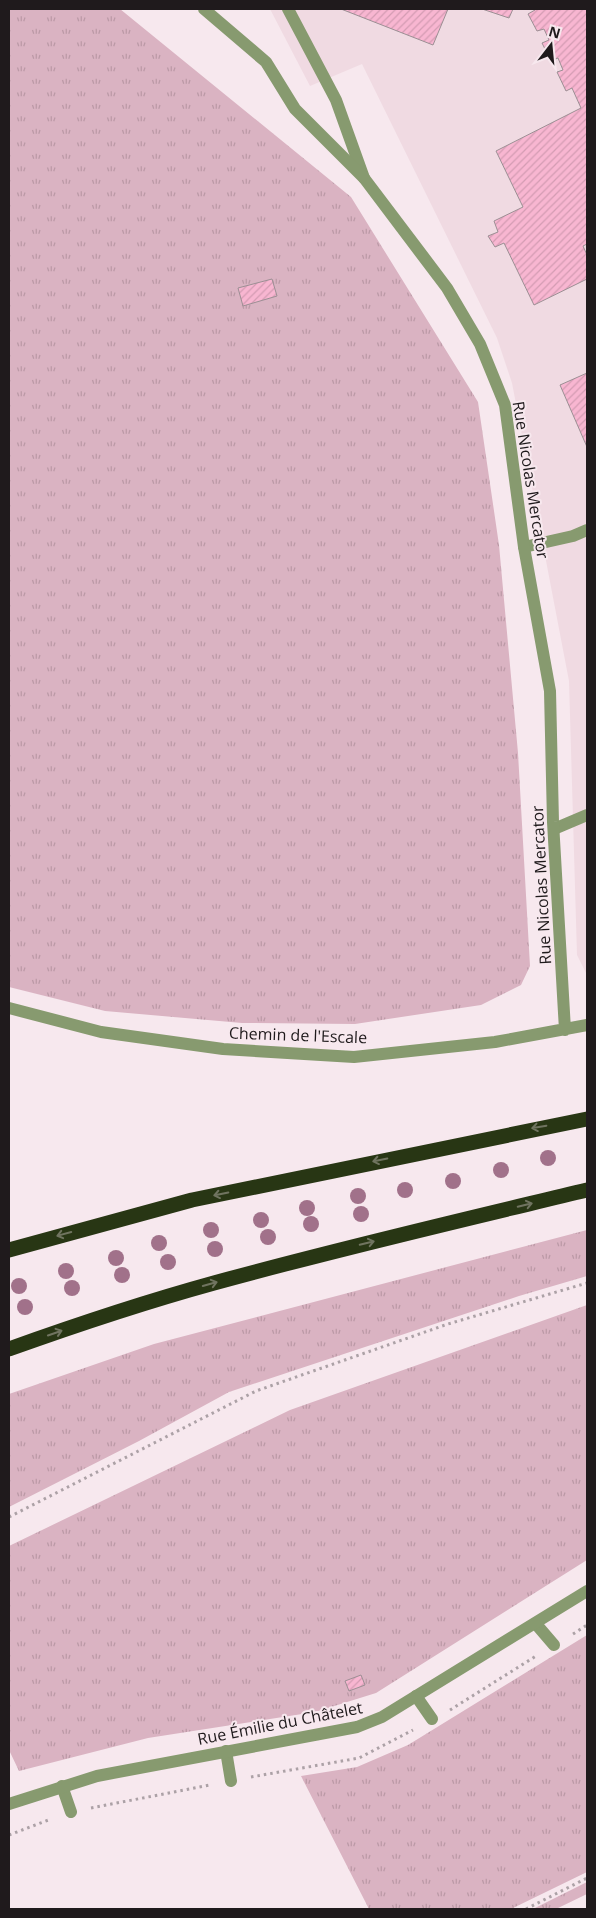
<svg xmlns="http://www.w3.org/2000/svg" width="596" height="1918" font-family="'Open Sans',sans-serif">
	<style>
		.built { fill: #f0dae2 }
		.grass { fill: url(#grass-tufts) }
		.building { fill: url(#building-hatch); stroke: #9c8f94 }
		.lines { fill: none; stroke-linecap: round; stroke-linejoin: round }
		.path { stroke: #aca1a6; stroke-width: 3; stroke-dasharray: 2.5 4; stroke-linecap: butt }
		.lane { stroke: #879a6f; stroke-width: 12 }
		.street { stroke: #879a6f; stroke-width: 12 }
		.highway { stroke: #283614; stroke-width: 15 }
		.tree { fill: #a1718a }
		.oneway { stroke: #707460 }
		.labels { text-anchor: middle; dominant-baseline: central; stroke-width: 4; stroke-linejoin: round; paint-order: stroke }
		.street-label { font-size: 16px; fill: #1f1a1c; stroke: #f7e8ee }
	</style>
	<defs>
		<pattern id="grass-tufts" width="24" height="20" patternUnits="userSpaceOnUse" patternTransform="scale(1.25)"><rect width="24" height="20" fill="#dab3c2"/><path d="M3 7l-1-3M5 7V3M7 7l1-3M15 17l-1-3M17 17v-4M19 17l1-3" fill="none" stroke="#bb99a6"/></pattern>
		<pattern id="building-hatch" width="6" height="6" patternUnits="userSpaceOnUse" patternTransform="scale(1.25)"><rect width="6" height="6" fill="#f8b6d1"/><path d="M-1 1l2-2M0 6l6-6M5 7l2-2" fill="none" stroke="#d49cb3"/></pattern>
	</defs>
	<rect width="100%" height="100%" fill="#f7e8ee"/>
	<path class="built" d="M270,9H587V975L577,955L569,681L512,383L497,338L362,64L310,86Z"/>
	<path class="grass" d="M9,9H120L351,197L478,402L499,545L518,753L530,966L521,985L481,1005L355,1024L242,1023L105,1011L9,987Z
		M587,1230V1276L519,1296L229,1392L139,1441L9,1507V1394L154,1344Z
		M587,1305V1560L376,1693L315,1712L148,1738L19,1771L9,1750V1546L290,1410Z
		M587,1635V1872L511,1909H369L301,1776L357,1767L408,1745Z
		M587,1882V1894L556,1909H533Z"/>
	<path class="building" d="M341,9H448L433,45Z
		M482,9H513L509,18Z
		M534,9H587V244L583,246L587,255V279L534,305L504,243L495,247L488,236L498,232L494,221L523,207L496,151L581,108L572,88L566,91L557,72L563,70L558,58L551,61L542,43L549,40L544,29L537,31L528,14L535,10Z
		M272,279L277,296L243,306L238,288Z
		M587,373V447L560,385Z
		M361,1675L365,1685L349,1691L345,1681Z"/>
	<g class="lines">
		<path class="path" d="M9,1517L256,1391L448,1324L587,1283
			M573,1634L587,1625
			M450,1710L536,1656
			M251,1777L359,1758L413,1730
			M91,1808L210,1785
			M9,1835L51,1819
			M526,1909L587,1878"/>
		<path class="lane" d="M288,9L336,100L364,178
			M524,547L573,536L587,530
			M554,829L587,815
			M536,1624L554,1645
			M416,1696L432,1719
			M226,1751L231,1781
			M62,1786L71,1812"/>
		<path class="street" d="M204,9L266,62L295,109L364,178L447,288L480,344L505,405L524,547L550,691L553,822L565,1030
			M9,1008L101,1032L223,1049L354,1057L495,1042L587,1025
			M9,1804L97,1776L357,1727L382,1717L587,1591"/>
		<path class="highway" d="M9,1250L192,1200L587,1119
			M9,1349C76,1325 145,1302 214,1283C337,1249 462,1220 587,1190"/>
	</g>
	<g class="tree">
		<circle cx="548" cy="1158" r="8"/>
		<circle cx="501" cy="1170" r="8"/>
		<circle cx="453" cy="1181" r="8"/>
		<circle cx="405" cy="1190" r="8"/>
		<circle cx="358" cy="1196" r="8"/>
		<circle cx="307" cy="1208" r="8"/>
		<circle cx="361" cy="1214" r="8"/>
		<circle cx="261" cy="1220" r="8"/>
		<circle cx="311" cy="1224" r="8"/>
		<circle cx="211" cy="1230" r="8"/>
		<circle cx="268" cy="1237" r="8"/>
		<circle cx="159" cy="1243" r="8"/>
		<circle cx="215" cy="1249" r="8"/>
		<circle cx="116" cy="1258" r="8"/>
		<circle cx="168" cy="1262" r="8"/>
		<circle cx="66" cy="1271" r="8"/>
		<circle cx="122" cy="1275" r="8"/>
		<circle cx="19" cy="1286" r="8"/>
		<circle cx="72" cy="1288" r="8"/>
		<circle cx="25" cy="1307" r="8"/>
	</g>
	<defs><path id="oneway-shaft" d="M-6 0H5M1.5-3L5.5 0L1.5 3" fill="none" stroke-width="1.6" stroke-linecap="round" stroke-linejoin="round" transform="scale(1.25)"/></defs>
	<g class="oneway">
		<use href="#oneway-shaft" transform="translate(539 1127) rotate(170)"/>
		<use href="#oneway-shaft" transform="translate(380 1160) rotate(168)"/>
		<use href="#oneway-shaft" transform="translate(221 1194) rotate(168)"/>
		<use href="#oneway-shaft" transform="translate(525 1205) rotate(-14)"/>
		<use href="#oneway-shaft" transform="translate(64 1234) rotate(165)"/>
		<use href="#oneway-shaft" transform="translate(367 1243) rotate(-14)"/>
		<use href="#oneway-shaft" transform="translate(210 1284) rotate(-16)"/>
		<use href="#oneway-shaft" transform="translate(55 1333) rotate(-19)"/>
	</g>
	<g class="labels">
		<g class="street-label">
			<text transform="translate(531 480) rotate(81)">Rue Nicolas Mercator</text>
			<text transform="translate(541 885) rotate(-93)">Rue Nicolas Mercator</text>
			<text transform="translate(298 1035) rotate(2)">Chemin de l'Escale</text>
			<text transform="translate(280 1723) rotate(-11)">Rue Émilie du Châtelet</text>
		</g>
	</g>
	<rect width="596" height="1918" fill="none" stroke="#1f1a1c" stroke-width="20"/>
	<g transform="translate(551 45) rotate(16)" stroke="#f7e8ee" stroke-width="4" paint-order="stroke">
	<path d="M0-4L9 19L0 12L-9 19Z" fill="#1f1a1c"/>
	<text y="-8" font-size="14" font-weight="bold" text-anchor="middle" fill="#1f1a1c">N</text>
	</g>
</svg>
